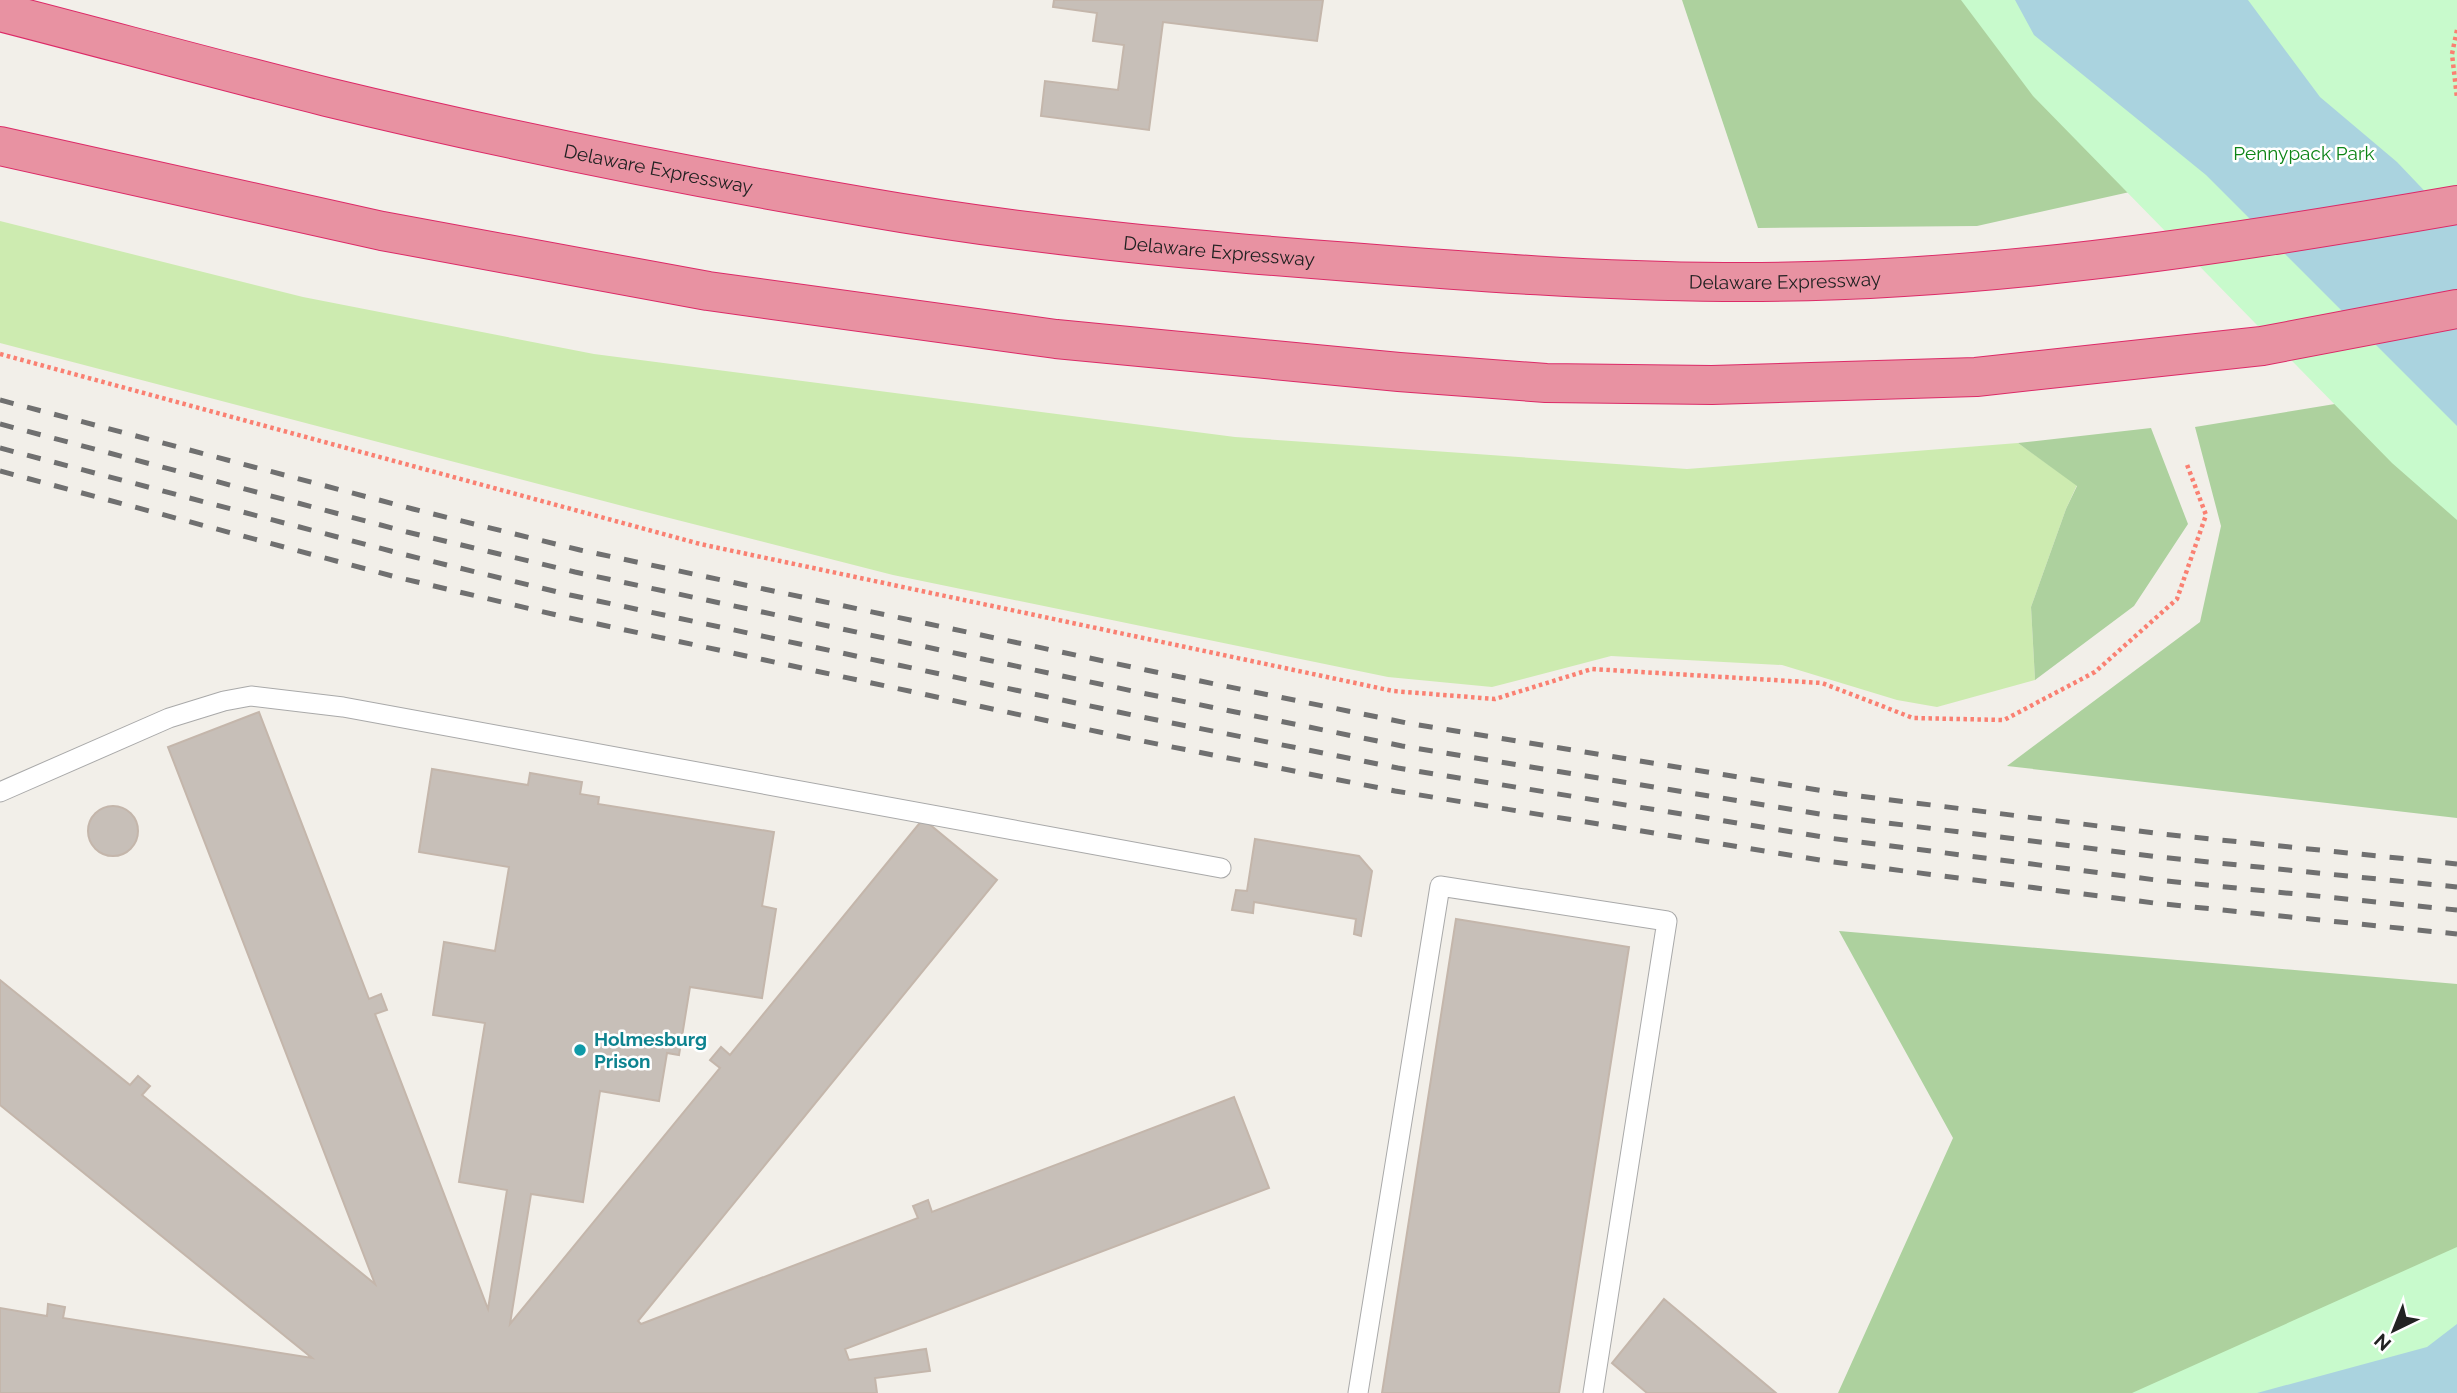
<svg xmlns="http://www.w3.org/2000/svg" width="2457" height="1393" font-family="Raleway,sans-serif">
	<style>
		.grass { fill: #cdebb0 }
		.forest { fill: #add19e }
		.park { fill: #c8facc }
		.water { fill: #aad3df }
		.building { fill: #c7bfb8; stroke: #c4b6ab; stroke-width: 2 }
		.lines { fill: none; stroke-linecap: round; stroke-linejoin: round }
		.lane-casing { stroke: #a9a9a9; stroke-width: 21 }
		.highway-casing { stroke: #dc2a67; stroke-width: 40 }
		.path { stroke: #fa8072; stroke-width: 4.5; stroke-dasharray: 3.5 3.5; stroke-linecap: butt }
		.lane { stroke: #fff; stroke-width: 19 }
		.highway { stroke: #e892a2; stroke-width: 38 }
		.rail { stroke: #707070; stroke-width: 5; stroke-dasharray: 14 14; stroke-linecap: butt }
		.culture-dot { fill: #0f9aa8; stroke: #fff; stroke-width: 2.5 }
		.labels { text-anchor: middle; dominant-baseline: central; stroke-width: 5; stroke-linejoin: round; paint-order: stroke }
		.park-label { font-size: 19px; fill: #0c8416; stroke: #fff }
		.street-label { font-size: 19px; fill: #222; stroke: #fff }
		.culture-label { font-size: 19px; font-weight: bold; fill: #0d838f; stroke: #fff; text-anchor: start }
	</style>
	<rect width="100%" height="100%" fill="#f2efe9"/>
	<path class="grass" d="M0,221L303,297L594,354L1235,437L1687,469L2018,443L2077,485L2066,509L2031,607L2035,680L1937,707L1897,700L1782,665L1611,656L1492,687L1388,677L893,575L638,510L0,343Z"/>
	<path class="forest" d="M1682,0H2015L2206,175L1977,226L1758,228Z
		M2408,392L2457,433V818L2007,766L2200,622L2221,526L2195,427Z
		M2151,428L2188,524L2134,606L2035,680L2031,607L2066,509L2077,486L2018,443Z
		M1839,931L2457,984V1324L2257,1393H1838L1953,1138Z"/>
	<path class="park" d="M1961,0H2457V520L2392,463L2033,96Z
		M2457,1247V1393H2132Z"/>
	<path class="water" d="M2015,0H2248L2320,97L2397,162L2457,225V426L2206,175L2034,35Z
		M2457,1324V1393H2257L2427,1347Z"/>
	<path class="building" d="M1054,0H1323L1317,41L1163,22L1149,130L1041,116L1045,81L1118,90L1124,45L1093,41L1097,13L1053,7Z
		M259,712L369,999L381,994L387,1010L375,1014L488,1309L507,1190L459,1182L485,1023L433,1015L444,942L495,951L509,867L419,852L432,769L528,785L530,773L582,782L580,794L599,797L598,804L774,832L762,906L776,909L762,998L690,987L679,1055L667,1053L659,1101L600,1091L583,1202L531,1194L510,1324L720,1068L710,1060L721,1047L730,1055L923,819L997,880L638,1321L641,1324L918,1218L913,1206L928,1200L932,1212L1234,1097L1269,1188L845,1349L849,1360L926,1349L930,1371L875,1378L877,1393H0V1308L47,1316L48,1304L65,1307L63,1318L312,1358L0,1105V980L130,1085L138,1076L150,1086L142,1095L375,1284L168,747Z
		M88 831a25 25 0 1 1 50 0a25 25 0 1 1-50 0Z
		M1255,839L1359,856L1372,871L1361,936L1354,934L1356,919L1254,902L1253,913L1232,910L1236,890L1247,891Z
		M1456,919L1629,947L1559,1393H1382Z
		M1664,1299L1776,1393H1647L1612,1363Z"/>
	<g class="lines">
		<defs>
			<path id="lane" d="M0,792L169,718L224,701L251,696L343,707L1221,868
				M1358,1393L1440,886L1667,921L1593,1393"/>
			<g id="highway">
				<path id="s1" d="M0,12C109,40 218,70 327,97C505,140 685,176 866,207C1026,235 1188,250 1350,262C1475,272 1599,281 1724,282C1971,284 2215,247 2457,205"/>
				<path d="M0,146L382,231L708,291L1056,339L1399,372L1546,383L1712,385L1976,377L2262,346L2457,309"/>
			</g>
		</defs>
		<use href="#lane" class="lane-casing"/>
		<use href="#highway" class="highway-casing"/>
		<path class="path" d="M2457,30L2452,54L2457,98
			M0,354L700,544L1393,691L1495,699L1592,669L1822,683L1913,718L2004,720L2095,672L2177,599L2206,515L2186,462"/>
		<use href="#lane" class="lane"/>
		<use href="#highway" class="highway"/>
		<path class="rail" d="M0,400L413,509L580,550L1146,670L1407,723L1836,793L2162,834L2457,864
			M0,424L407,532L575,572L1142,693L1402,746L1832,816L2159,857L2457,887
			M0,448L402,554L570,595L1137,716L1398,768L1829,838L2156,880L2457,910
			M0,471L396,577L565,617L1132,739L1395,791L1826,861L2154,903L2457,934"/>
	</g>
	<circle class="culture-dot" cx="580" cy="1050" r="7"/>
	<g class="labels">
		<g class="park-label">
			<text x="2304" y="153">Pennypack Park</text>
		</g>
		<g class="street-label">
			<text stroke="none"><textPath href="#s1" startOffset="677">Delaware Expressway</textPath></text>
			<text stroke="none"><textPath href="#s1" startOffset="1244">Delaware Expressway</textPath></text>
			<text stroke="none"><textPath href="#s1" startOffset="1811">Delaware Expressway</textPath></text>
		</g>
		<g class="culture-label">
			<text x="594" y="1039">Holmesburg<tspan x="594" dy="22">Prison</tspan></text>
		</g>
	</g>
	<g transform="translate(2394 1330) rotate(223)" stroke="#ffffff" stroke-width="5" paint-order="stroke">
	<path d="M0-5L12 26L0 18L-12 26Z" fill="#222222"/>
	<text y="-10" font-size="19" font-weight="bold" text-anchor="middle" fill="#222222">N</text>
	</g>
</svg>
